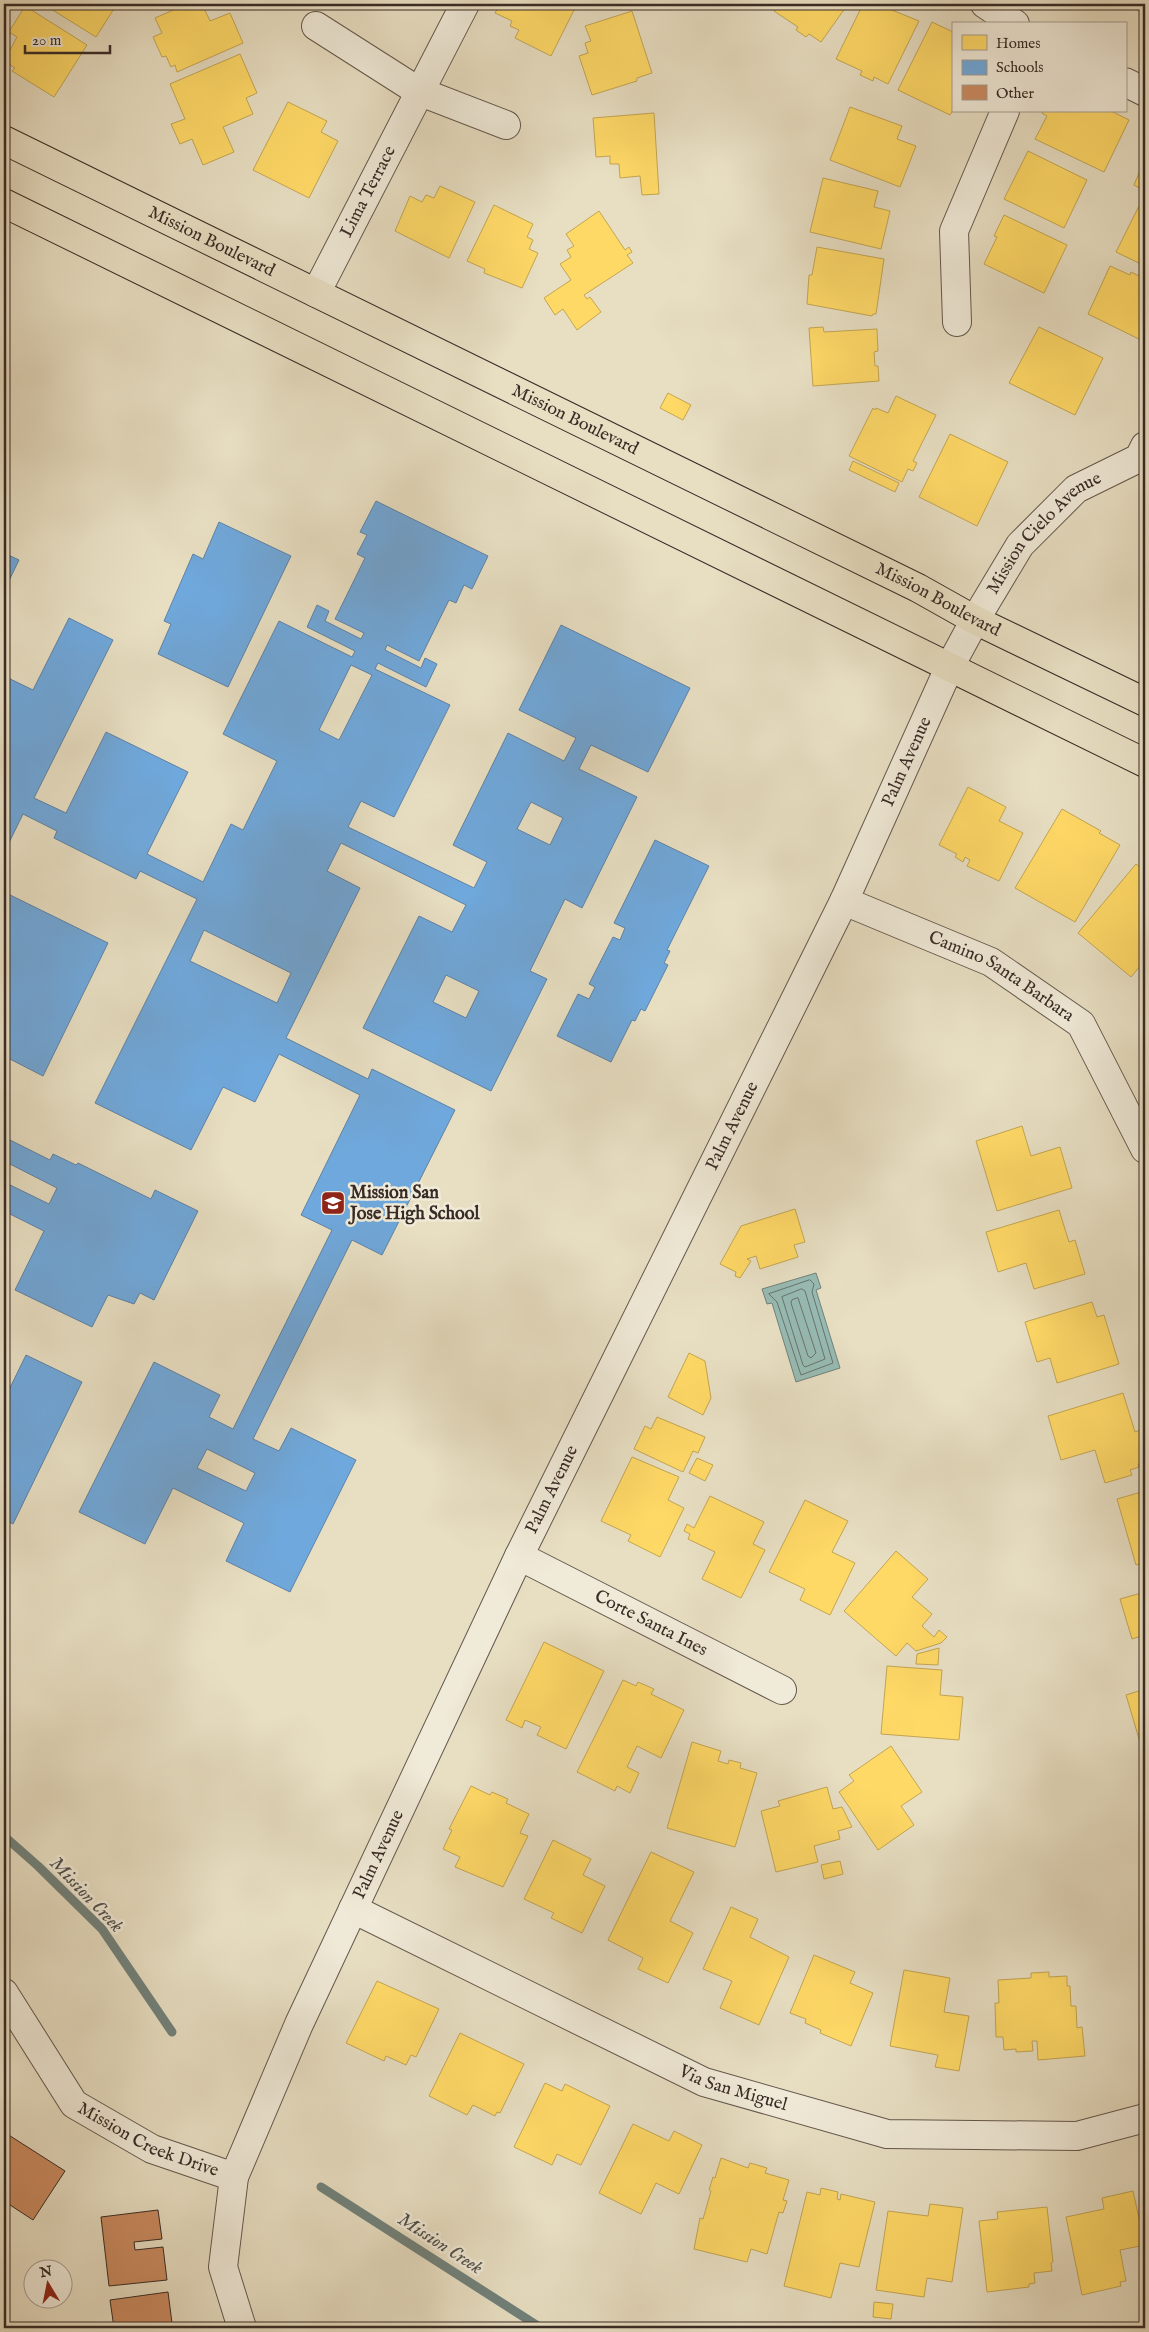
<svg xmlns="http://www.w3.org/2000/svg" width="1149" height="2332" font-family="'IM FELL English',serif">
	<style>
		.water { fill: #97bcb5; stroke: #71827c }
		.homes { fill: #ffd966; stroke: #c3a553 }
		.schools { fill: #6fa8dc; stroke: #5e82a5; fill-rule: evenodd }
		.lines { fill: none; stroke-linecap: round; stroke-linejoin: round }
		.shore { stroke: #68746e; stroke-width: 1 }
		.stream { stroke: #71827c; stroke-width: 9 }
		.building { fill: #ca8b60; stroke: #382b26 }
		.minor-casing { stroke: #64584d; stroke-width: 30 }
		.major-casing { stroke: #382b26; stroke-width: 30 }
		.minor { stroke: #f0ead8; stroke-width: 28 }
		.major { stroke: #e8dfc3; stroke-width: 28 }
		.labels { text-anchor: middle; dominant-baseline: central; stroke-width: 5; stroke-linejoin: round; paint-order: stroke }
		.street-label { font-size: 18px; fill: #382b26; stroke: #f0ead8 }
		.poi-label { font-size: 18px; font-weight: bold; fill: #382b26; stroke: #f0ead8; text-anchor: start }
		.water-label { font-size: 19px; font-style: italic; fill: #504f4a; stroke: #f0ead8 }
	</style>
	<rect width="100%" height="100%" fill="#e8dfc3"/>
	<filter id="stains"><feTurbulence type="fractalNoise" baseFrequency=".004" numOctaves="4"/><feColorMatrix values="0 0 0 0 .2 0 0 0 0 .09 0 0 0 0 .02 0 0 0 .5 -.17"/></filter>
	<radialGradient id="worn" r=".72"><stop offset=".6" stop-color="#630" stop-opacity="0"/><stop offset="1" stop-color="#630" stop-opacity=".3"/></radialGradient>
	<path class="water" d="M816,1273L821,1288L816,1290L840,1368L796,1382L772,1303L767,1304L762,1289Z"/>
	<path class="homes" d="M43,4H117L96,37Z
		M187,4H202L210,21L230,13L243,43L177,72L175,65L171,67L166,56L162,57L153,37L162,33L155,18Z
		M500,4H577L551,56L515,38L519,30L510,26L512,21L495,13Z
		M779,4H848L821,42L809,34L806,37L796,30L798,27L774,11Z
		M863,4H877L919,21L888,84L874,77L873,81L860,75L862,71L836,59Z
		M1125,4H1145V14Z
		M25,6L87,45L54,97L12,71L15,68L4,61L17,37L9,32Z
		M632,11L652,73L637,78V81L592,95L579,56L588,53L585,43L591,41L585,26Z
		M932,22L953,32V110L950,115L898,90Z
		M240,54L257,93L246,98L253,114L223,127L234,152L203,165L192,139L180,144L171,124L185,119L170,84Z
		M288,102L327,121L321,132L338,141L309,198L253,170Z
		M850,107L902,126L897,139L916,146L900,187L830,160Z
		M1042,111H1111L1129,120L1104,172L1035,139L1047,116L1042,113Z
		M654,113L659,194L642,195L640,176L620,178L619,164H610V156L596,157L593,118Z
		M1028,151L1087,180L1064,228L1004,199Z
		M1139,173L1145,176V191L1134,185Z
		M823,178L878,191L874,207L890,211L881,249L810,232Z
		M440,186L475,202L449,258L395,231L410,196L422,202L426,195L434,198Z
		M494,205L533,224L527,237L533,240L529,249L538,253L522,288L484,273L485,269L467,261Z
		M1139,206L1145,209V266L1116,252Z
		M599,211L625,250L629,247L632,252L627,255L633,263L584,295L587,299L590,297L601,312L577,330L563,309L555,315L544,298L571,280L560,264L571,257L567,250L574,246L566,234Z
		M1004,215L1067,245L1044,293L984,264L997,237L994,236Z
		M817,247L884,259L876,314H873L872,316L807,304L809,275H812Z
		M1110,266L1130,275L1131,272L1145,279V342L1088,314Z
		M823,327L824,332L877,329L878,351L874,352L875,366H878L879,381L813,386L809,328Z
		M1039,327L1103,358L1075,415L1009,383Z
		M668,393L691,405L683,420L660,408Z
		M896,396L936,415L913,461L917,463L913,471L908,469L902,482L849,456L873,408L875,410L876,408L888,413Z
		M950,434L1008,462L977,526L919,497Z
		M853,461L899,483L895,492L849,470Z
		M968,787L1006,807L999,821L1023,833L999,881L967,866L970,860L965,857L963,862L955,857L957,854L939,845Z
		M1062,809L1101,831L1099,833L1120,845L1075,922L1015,888Z
		M1136,864L1145,871V960L1131,977L1078,933Z
		M1022,1126L1031,1156L1060,1147L1072,1188L997,1211L976,1141Z
		M795,1209L805,1242L794,1245L798,1257L760,1269L756,1256L747,1259L751,1261L740,1278L735,1276L736,1272L720,1264L741,1226Z
		M1059,1210L1069,1242L1075,1240L1085,1274L1034,1289L1026,1263L998,1272L986,1232Z
		M1092,1302L1097,1317L1104,1315L1119,1364L1057,1383L1050,1358L1037,1362L1025,1322Z
		M689,1353L705,1361L711,1398L703,1415L668,1397Z
		M1123,1393L1135,1432L1145,1428V1461L1138,1464L1139,1467L1130,1470L1132,1475L1105,1483L1095,1450L1061,1460L1048,1416Z
		M657,1417L705,1437L698,1453L693,1451L683,1472L634,1449L645,1426L651,1429Z
		M632,1457L679,1477L668,1500L684,1508L660,1557L628,1541L631,1535L601,1521Z
		M697,1458L713,1465L705,1481L689,1473Z
		M1145,1491V1562L1136,1565L1117,1499Z
		M710,1496L764,1522L753,1544L765,1550L741,1598L702,1579L715,1552L688,1539L690,1534L684,1531L687,1524L694,1528Z
		M805,1500L848,1521L832,1552L855,1563L830,1615L800,1600L805,1589L769,1572Z
		M896,1551L928,1579L912,1597L932,1614L922,1626L934,1637L939,1630L947,1637L941,1643L916,1651L907,1643L896,1656L844,1611Z
		M1145,1592V1638L1144,1635L1132,1639L1120,1599Z
		M544,1642L604,1671L566,1749L537,1735L541,1727L525,1720L522,1728L506,1720Z
		M939,1648L938,1665L916,1664L917,1654Z
		M887,1666L942,1670L940,1695L963,1697L959,1740L881,1734Z
		M623,1680L636,1686L638,1682L654,1689L651,1694L684,1710L661,1758L637,1746L627,1767L639,1773L630,1793L617,1786L615,1791L577,1772Z
		M1145,1689V1759L1126,1695Z
		M692,1742L721,1751L718,1761L728,1764L729,1760L741,1763L740,1768L757,1773L735,1847L667,1828Z
		M891,1746L922,1792L901,1806L914,1825L878,1850L839,1792L854,1781L849,1775Z
		M471,1786L490,1795L492,1792L508,1799L506,1803L529,1814L520,1833L528,1836L503,1887L455,1867L460,1857L443,1849L452,1830L449,1829Z
		M827,1787L833,1809L842,1807L852,1827L838,1831L840,1839L814,1846L818,1862L776,1872L761,1811L780,1806L778,1801Z
		M553,1840L591,1859L583,1875L605,1886L582,1933L551,1918L554,1913L524,1899Z
		M651,1852L694,1872L670,1921L693,1933L668,1983L638,1969L643,1958L608,1940Z
		M840,1861L843,1874L824,1879L821,1865Z
		M731,1907L758,1919L750,1937L789,1957L759,2025L720,2008L732,1981L703,1969Z
		M814,1955L855,1972L850,1983L873,1993L851,2046L820,2033L821,2030L805,2023L806,2019L790,2013Z
		M904,1970L950,1978L944,2012L969,2016L959,2071L935,2067L938,2055L890,2046Z
		M1049,1972V1977L1067,1976V1986H1070L1071,2006H1076L1077,2028L1082,2027L1085,2056L1038,2060L1037,2041H1032L1033,2051L1016,2052V2049L1004,2050L1003,2037H996L995,2003H999L998,1980L1031,1978V1973Z
		M377,1981L439,2009L416,2057L411,2055L406,2065L386,2056L384,2061L346,2043Z
		M460,2033L524,2064L500,2113L497,2112L495,2116L473,2105L467,2115L429,2096Z
		M545,2083L562,2091L565,2084L610,2106L581,2165L557,2154L552,2165L514,2147Z
		M633,2124L669,2141L674,2131L702,2145L679,2194L656,2183L641,2214L599,2193Z
		M721,2158L748,2168L750,2163L767,2168L765,2173L789,2180L783,2200L787,2201L783,2213L779,2212L767,2254L751,2249L747,2262L694,2249L700,2218L703,2219L711,2191L709,2190L713,2177L715,2178Z
		M821,2188L838,2192L837,2199L840,2200L841,2194L875,2202L859,2267L840,2263L831,2298L784,2286L807,2192L820,2195Z
		M1133,2191L1145,2245L1120,2250L1126,2281L1120,2282L1121,2286L1082,2295L1066,2217L1104,2209L1102,2198Z
		M930,2204L963,2208L952,2282L927,2278L924,2297L876,2290L888,2211L928,2216Z
		M1047,2207L1053,2262L1051,2263L1052,2271L1034,2273L1035,2283L1029,2284V2287L987,2292L979,2221L998,2219L997,2212Z
		M874,2302L893,2304L891,2319L873,2317Z"/>
	<path class="schools" d="M376,501L488,556L472,589L464,585L456,603L449,600L419,661L387,645L385,650L421,668L425,658L437,664L426,687L378,663L375,669L450,705L394,817L361,801L348,827L474,888L487,862L453,845L508,733L564,761L576,738L519,710L561,625L690,688L648,772L591,745L579,769L637,797L582,908L565,899L530,971L547,979L491,1091L363,1028L419,916L452,932L466,905L341,843L327,871L360,888L286,1038L368,1079L372,1069L455,1110L382,1255L352,1240L253,1439L279,1451L291,1428L356,1460L290,1592L226,1561L244,1523L173,1488L145,1544L79,1512L154,1362L220,1395L209,1417L233,1429L332,1230L301,1215L360,1095L279,1054L255,1102L223,1087L191,1150L95,1103L197,899L140,871L136,879L54,838L57,831L23,814L4,853V813L7,807L4,805V676L33,690L69,618L113,640L34,798L66,813L106,732L188,772L147,854L203,882L231,824L243,830L277,761L223,734L279,621L352,657L355,651L307,627L317,605L329,611L325,621L361,639L364,633L335,619L365,558L357,554L367,535L360,532ZM351,665L372,675L339,740L319,730ZM531,802L563,818L550,845L517,829ZM204,930L291,973L277,1003L190,961ZM446,975L479,991L466,1018L433,1002ZM207,1449L255,1473L246,1491L197,1468Z
		M219,522L291,556L228,687L158,654L171,624L164,621L193,554L203,559Z
		M4,553L19,560L4,591Z
		M655,840L709,866L667,950L670,951L664,963L668,965L645,1011L641,1009L635,1021L632,1020L611,1062L557,1036L578,994L589,999L595,987L589,984L613,937L620,940L625,928L614,923Z
		M4,892L108,943L43,1076L4,1056Z
		M4,1126L9,1129L4,1137L50,1160L53,1154L76,1165L78,1163L151,1199L155,1190L198,1211L154,1300L140,1293L134,1304L108,1295L92,1327L15,1290L44,1231L4,1211V1182L49,1204L57,1188L4,1161Z
		M26,1355L82,1382L13,1524L4,1519V1400Z"/>
	<g class="lines">
		<path class="shore" d="M810,1280L814,1284L812,1292L833,1363L801,1375L777,1302L769,1294Z
			M802,1289L805,1291L825,1359L805,1367L803,1365L782,1297Z
			M798,1298L816,1353L811,1358L808,1356L791,1303L792,1300Z"/>
		<path class="stream" d="M4,1836L38,1866L102,1929L172,2032
			M321,2187L541,2328"/>
	</g>
	<path class="building" d="M4,2132L65,2171L33,2220L4,2201Z
		M158,2210L162,2239L134,2242L135,2250L163,2247L167,2280L109,2286L101,2217Z
		M168,2292L172,2323L167,2324V2328H110H114L110,2300Z"/>
	<g class="lines">
		<defs>
			<g id="minor">
				<path d="M985,4L1015,24"/>
				<path d="M316,26L418,91L506,125"/>
				<path d="M1125,82L1145,92"/>
				<path id="s1" d="M316,293L465,4"/>
				<path d="M957,322L954,231L1005,111"/>
				<path id="s2" d="M844,901L991,962L1081,1024L1145,1149"/>
				<path id="s3" d="M519,1556L782,1690"/>
				<path id="s4" d="M353,1909L704,2082L887,2134L1077,2136L1145,2118"/>
				<path id="s5" d="M4,1993L74,2104L152,2149L234,2177"/>
				<path id="s6" d="M242,2328L223,2267L234,2177L299,2024L519,1556L844,901L949,668L975,620L1020,545L1076,489L1139,458L1145,446"/>
			</g>
			<g id="major">
				<path id="s7" d="M4,140L918,588L975,620L1145,702"/>
				<path d="M4,203L1145,763"/>
			</g>
		</defs>
		<use href="#minor" class="minor-casing"/>
		<use href="#major" class="major-casing"/>
		<use href="#minor" class="minor"/>
		<use href="#major" class="major"/>
	</g>
	<defs>
		<symbol id="school-square" viewBox="-11 -11 22 22"><rect x="-9" y="-9" width="18" height="18" rx="4" fill="#8f2418" stroke="#f0ead8"/><path d="M0-5L7-2L0 1L-7-2ZM-4 1L0 2.5L4 1V4Q0 6-4 4Z" fill="#fff"/></symbol>
	</defs>
	<g fill-rule="evenodd">
		<use href="#school-square" x="319" y="1189" width="28" height="28"/>
	</g>
	<g class="labels">
		<g class="street-label">
			<text stroke="none"><textPath href="#s1" startOffset="114">Lima Terrace</textPath></text>
			<text stroke="none"><textPath href="#s7" startOffset="231">Mission Boulevard</textPath></text>
			<text stroke="none"><textPath href="#s7" startOffset="636">Mission Boulevard</textPath></text>
			<text stroke="none"><textPath href="#s6" startOffset="1992">Mission Cielo Avenue</textPath></text>
			<text stroke="none"><textPath href="#s7" startOffset="1041">Mission Boulevard</textPath></text>
			<text stroke="none"><textPath href="#s6" startOffset="1722">Palm Avenue</textPath></text>
			<text stroke="none"><textPath href="#s2" startOffset="175">Camino Santa Barbara</textPath></text>
			<text stroke="none"><textPath href="#s6" startOffset="1318">Palm Avenue</textPath></text>
			<text stroke="none"><textPath href="#s6" startOffset="912">Palm Avenue</textPath></text>
			<text stroke="none"><textPath href="#s3" startOffset="148">Corte Santa Ines</textPath></text>
			<text stroke="none"><textPath href="#s6" startOffset="508">Palm Avenue</textPath></text>
			<text stroke="none"><textPath href="#s4" startOffset="421">Via San Miguel</textPath></text>
			<text stroke="none"><textPath href="#s5" startOffset="214">Mission Creek Drive</textPath></text>
		</g>
		<g class="poi-label">
			<text x="350" y="1193">Mission San<tspan x="350" dy="21">Jose High School</tspan></text>
		</g>
		<g class="water-label">
			<text transform="translate(86 1895) rotate(46)">Mission Creek</text>
			<text transform="translate(440 2244) rotate(33)">Mission Creek</text>
		</g>
	</g>
	<rect width="1149" height="2332" fill="none" stroke="#e8dfc3" stroke-width="20"/>
	<rect x="5" y="5" width="1139" height="2322" fill="none" stroke="#382b26" stroke-width="2.5"/>
	<rect x="10" y="10" width="1129" height="2312" fill="none" stroke="#382b26"/>
	<rect x="952" y="22" width="175" height="90" fill="#f0ead8" stroke="#a69e91"/>
	<rect x="962" y="35" width="25" height="15" fill="#ffd966" stroke="#a69e91"/>
	<text x="996" y="48" font-size="15" fill="#382b26">Homes</text>
	<rect x="962" y="60" width="25" height="15" fill="#6fa8dc" stroke="#a69e91"/>
	<text x="996" y="72" font-size="15" fill="#382b26">Schools</text>
	<rect x="962" y="85" width="25" height="15" fill="#ca8b60" stroke="#a69e91"/>
	<text x="996" y="98" font-size="15" fill="#382b26">Other</text>
	<g transform="translate(48 2284) rotate(350)"><circle r="24" fill="#f0ead8" stroke="#a69e91"/>
	<path d="M0-4L9 19L0 12L-9 19Z" fill="#8f2418"/>
	<text y="-8" font-size="14" font-weight="bold" text-anchor="middle" fill="#382b26">N</text>
	</g>
	<path d="M25 45v8h85v-8" fill="none" stroke="#382b26" stroke-width="2.5"/>
	<text x="32" y="45" font-size="15" fill="#382b26" stroke="#f0ead8" stroke-width="4" paint-order="stroke">20 m</text>
	<rect width="100%" height="100%" filter="url(#stains)"/>
	<rect width="100%" height="100%" fill="url(#worn)"/>
</svg>
